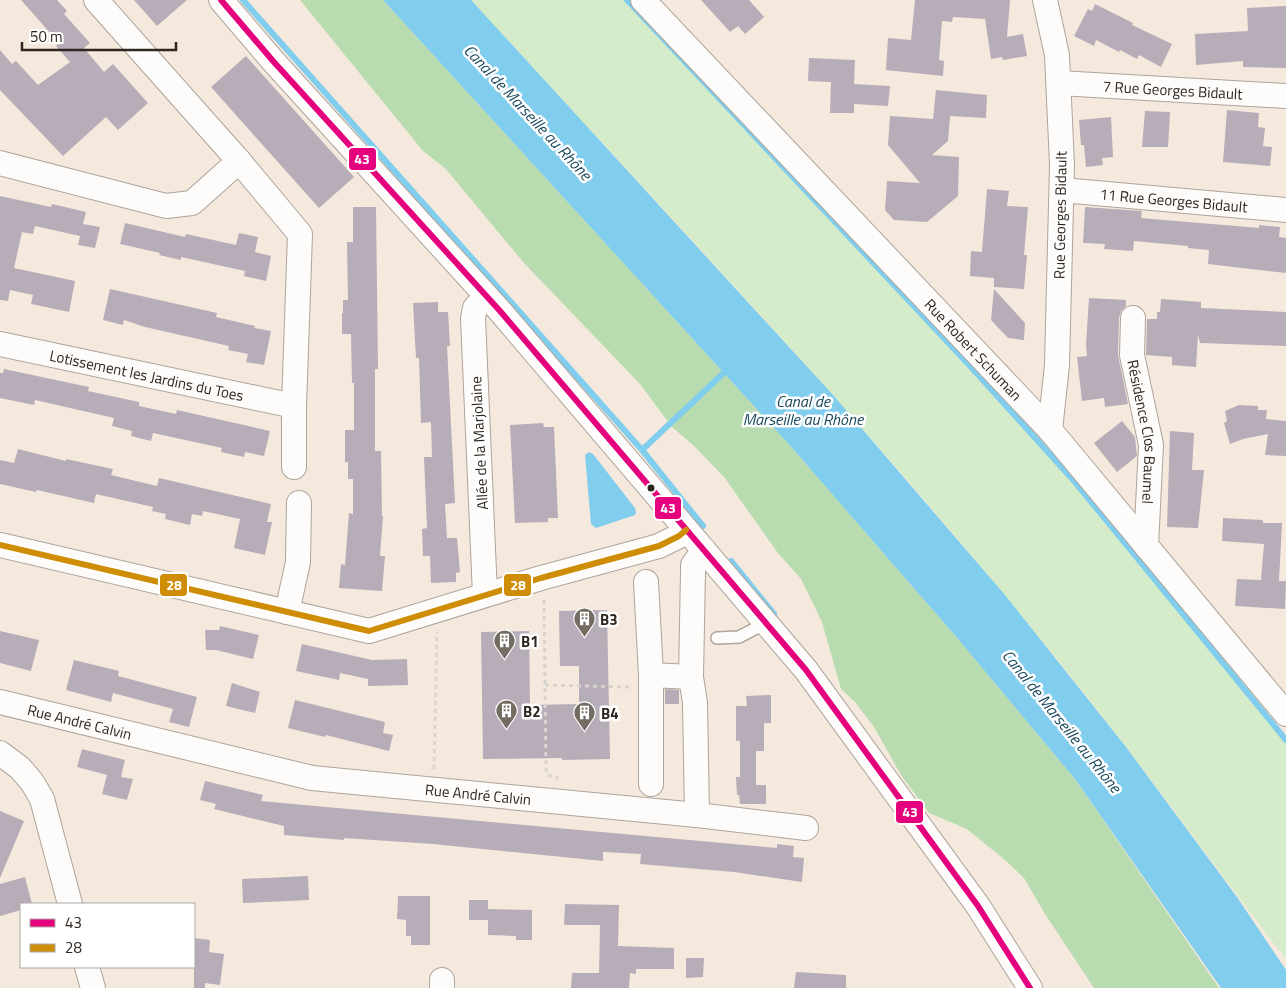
<svg xmlns="http://www.w3.org/2000/svg" width="1286" height="988" font-family="'Titillium Web',sans-serif">
	<style>
		.green { fill: #d5ecca }
		.forest { fill: #b8dcaf }
		.water { fill: #80cdee }
		.lines { fill: none; stroke-linecap: round; stroke-linejoin: round }
		.stream { stroke: #80cdee; stroke-width: 6 }
		.building { fill: #b6adb8 }
		.service-casing { stroke: #ada49b; stroke-width: 14 }
		.minor-casing { stroke: #ada49b; stroke-width: 26 }
		.path { stroke: #d7d4d0; stroke-width: 3; stroke-dasharray: 4 4; stroke-linecap: butt }
		.service { stroke: #fefcfa; stroke-width: 11 }
		.minor { stroke: #fefcfa; stroke-width: 24 }
		.bus-1-casing { stroke: #fff; stroke-width: 10 }
		.bus-2-casing { stroke: #fff; stroke-width: 10 }
		.bus-1 { stroke: #e5007d; stroke-width: 6 }
		.bus-2 { stroke: #cf8d06; stroke-width: 6 }
		.bus-dot { fill: #2f271f; stroke: #fff; stroke-width: 2 }
		.labels { text-anchor: middle; dominant-baseline: central; stroke-width: 5; stroke-linejoin: round; paint-order: stroke }
		.street-label { font-size: 15px; fill: #2f271f; stroke: #fff }
		.poi-label { font-size: 15px; font-weight: bold; fill: #2f271f; stroke: #fff; text-anchor: start }
		.water-label { font-size: 16px; font-style: italic; fill: #17475c; stroke: #fff }
		.line-badge { stroke: #fff; stroke-width: 2 }
		.badge-label { font-size: 14px; text-anchor: middle; font-weight: bold; fill: #fff }
	</style>
	<rect width="100%" height="100%" fill="#f5e9dd"/>
	<path class="green" d="M471,0H626L1036,436L1286,743V959C1231,889 1180,817 1126,747C1086,695 1045,644 1003,593C834,389 650,196 471,0Z"/>
	<path class="forest" d="M300,0H383L786,441L958,639L1075,779L1219,988H1094L1045,914L1024,878L1005,860L967,829L929,813L901,775L874,727L855,702L841,689L822,622L801,579L778,553L724,477L693,445L672,427L640,384L524,263L445,168L423,151Z"/>
	<path class="water" d="M383,0H471L833,395L1005,595L1126,747L1237,897L1286,970V988H1221L1075,779L958,639L786,441Z
		M589,452L593,454L635,508L636,513L635,515L596,528L591,524L585,455Z"/>
	<g class="lines">
		<path class="stream" d="M243,0L642,450L703,526
			M627,0L971,367L1075,482L1286,740
			M642,450L730,367
			M731,561L774,614"/>
	</g>
	<path class="building" d="M21,0H57L67,11L64,14L90,43L84,48L104,72L113,64L148,103L118,130L106,117L63,156L0,90V50L12,64L16,61L38,85L70,62L56,46L59,43Z
		M134,0H187L157,26Z
		M701,0H749L764,17L745,34L738,26L730,32Z
		M915,0H1010L1007,37L1023,34L1027,56L1003,60L1002,57L991,59L985,19L953,17L952,22L942,21L939,60L944,61L943,76L886,70L888,38L911,40Z
		M1095,4L1133,23L1132,25L1172,44L1161,67L1139,55L1137,59L1120,50L1119,52L1096,40L1094,46L1074,36L1088,9L1092,11Z
		M1286,6V68L1243,67V61L1196,65L1195,34L1248,31L1247,8Z
		M246,56L354,177L319,208L211,87Z
		M809,58L855,60L854,84L890,86L888,106L854,104V113H830L831,82L808,81Z
		M936,90L987,95L986,118L950,116L948,141L932,155L959,157L958,196L927,222L894,220L885,210L887,181L920,183L888,145L890,116L933,119Z
		M1227,110L1259,113L1258,127L1265,128L1263,146L1272,147L1270,166L1223,162Z
		M1145,111L1170,112L1168,147H1142Z
		M1111,117L1113,157L1102,158L1103,165L1086,167L1084,145H1081L1079,120Z
		M987,189L1009,191L1007,206L1028,207L1024,255H1027L1024,289L994,287V278L970,276L971,251L982,252Z
		M0,196L51,207L52,204L86,212L83,224L100,227L95,248L78,245L80,236L35,226L33,234L22,232L14,268L75,281L69,312L31,304L33,295L10,290L8,301L0,300Z
		M353,207H376L378,369H375V451H381L382,516H383L380,556H385L382,591L339,588L341,564L345,565L349,513L353,514V479H348V462H345V430H354V383H352L351,334H342V313H343V300H348L347,242H353Z
		M1085,207L1142,211L1141,218L1259,228V225L1280,227L1279,237L1286,238V273L1208,264L1209,250L1188,248V246L1134,241L1133,251L1104,249L1105,244L1083,243Z
		M125,223L185,237L186,234L236,245L239,233L258,237L255,252L271,256L266,281L244,276L245,271L181,257V260L159,255L160,253L120,244Z
		M110,289L217,313L216,317L255,326L254,328L271,331L264,365L246,362L248,354L228,350L229,346L145,327L124,320L123,325L103,320Z
		M994,289L1025,323L1024,340L1008,338L991,320Z
		M1089,298L1126,300V306L1121,311L1119,318L1118,355L1128,404L1105,407L1104,398L1082,401L1077,357L1087,356L1086,345Z
		M1161,299L1201,302V308L1286,312V346L1200,343L1198,335L1196,367L1172,365V357L1146,355V354L1147,319H1157V312H1160Z
		M438,302V312H448L450,346H447L455,503L445,504L447,538H457L460,572L456,573V582L431,583L430,556H423L422,529L427,528L424,457H432L431,422L421,423L419,358H416L413,303Z
		M4,369L89,387L88,391L139,402V406L176,414L177,410L270,431L264,456L245,452L244,457L221,452L222,448L153,433L151,441L131,436L132,431L112,426L114,418L35,400L34,405L0,398V373H3Z
		M1239,405L1258,406V410H1267L1266,419L1286,421V456L1265,455L1268,434L1243,439L1230,444L1224,423L1227,421L1225,411Z
		M1122,421L1135,437L1137,456L1117,472L1094,443Z
		M543,423L544,427H554L558,518H548V522L515,523L510,425Z
		M1170,431L1194,433L1192,470H1204L1198,528L1167,527Z
		M18,449L66,461V459L113,469L111,475L157,486L159,478L271,504L267,522H272L265,555L234,548L240,519L203,511L202,516L192,514L190,525L165,519L166,514L152,511L153,507L96,494L94,503L37,490L36,492L0,484V460L14,463Z
		M1223,518L1263,520V523H1282L1279,581H1286L1285,609L1235,606L1237,579L1261,580L1264,544L1222,541Z
		M607,610L610,759L562,760V758L483,759L481,632L529,631L530,705L579,704V666H560L559,611Z
		M220,626L259,635L253,659L216,650H206L205,630H219Z
		M0,631L39,640L31,671L0,663Z
		M302,644L372,660L407,659L408,685L368,686V679L340,673L339,680L296,671Z
		M74,660L119,671L118,676L197,697L189,727L169,722L173,709L113,693L111,702L66,690Z
		M232,683L260,692L255,713L226,706Z
		M665,689L679,690V704H665Z
		M771,695V723H764V751H756V785H766V804H740L739,795H737L736,777H740V741H736V706H747L746,696Z
		M295,700L385,722L383,733L393,735L389,751L326,735L325,737L288,728Z
		M82,749L125,760L121,777L133,779L127,800L102,794L107,775L77,767Z
		M205,781L263,795L261,801L777,848V844L794,846L793,857L804,858L802,882L734,872L640,864L641,854L603,852V861L433,844L344,838V840L284,835V826L214,809L216,804L200,800Z
		M0,811L24,821L0,878Z
		M308,876L309,900L243,903L242,879Z
		M25,877L32,904H21V910L0,916V884Z
		M398,896H430V945H411V936H406V920L397,919Z
		M469,900H488V909L532,910V940H516V936L488,935V920H469Z
		M565,904L619,905L618,946L674,948V969H636V974L630,973L629,988H571L572,973H599L600,925H564Z
		M194,938L210,940L209,952L224,954L220,985L205,983V988H194Z
		M686,958H704L703,977L686,978Z
		M796,972L846,975V988H794Z"/>
	<g class="lines">
		<defs>
			<path id="service" d="M717,638L739,637L766,623"/>
			<g id="minor">
				<path d="M96,0L239,161L300,234L294,406V467"/>
				<path d="M221,0L273,61L500,311L806,670L978,906L1030,988"/>
				<path id="s1" d="M643,0L1050,430L1286,714"/>
				<path d="M1045,0L1057,55L1062,165L1057,365L1050,430"/>
				<path id="s2" d="M1059,83L1286,96"/>
				<path d="M0,163L166,206L192,203L239,161"/>
				<path id="s3" d="M1062,190L1286,210"/>
				<path id="s4" d="M1133,318L1132,355L1151,445L1146,546"/>
				<path id="s5" d="M0,344L294,406"/>
				<path d="M0,545L369,631L541,578L659,546L679,536L686,530"/>
				<path d="M646,582L651,675L691,677"/>
				<path d="M485,595L473,318L475,308L486,296"/>
				<path d="M287,612L298,562L299,503"/>
				<path d="M651,675V784"/>
				<path id="s6" d="M0,702L312,778L697,815L806,828"/>
				<path d="M0,753L20,768L32,782L42,799L70,904"/>
				<path d="M697,815L695,703L691,677L693,571V565L704,550"/>
				<path d="M87,967L93,988"/>
				<path d="M442,988V980"/>
			</g>
		</defs>
		<use href="#service" class="service-casing"/>
		<use href="#minor" class="minor-casing"/>
		<path class="path" d="M544,600L546,770L547,775L558,778
			M545,685L630,687
			M434,769L437,632"/>
		<use href="#service" class="service"/>
		<use href="#minor" class="minor"/>
		<defs>
			<path id="bus-1" d="M221,0L273,61L500,311L806,670L978,906L1030,988"/>
			<path id="bus-2" d="M0,545L369,631L541,578L659,546L679,536L686,530"/>
		</defs>
		<use href="#bus-1" class="bus-1-casing"/>
		<use href="#bus-2" class="bus-2-casing"/>
		<use href="#bus-1" class="bus-1"/>
		<use href="#bus-2" class="bus-2"/>
	</g>
	<defs>
		<symbol id="building-pin" viewBox="-11 -11 22 30"><path d="M0 17L-7.5 6A9.5 9.5 0 1 1 7.5 6Z" fill="#746b62" stroke="#fff"/><path d="M-4-6H4V6H1V3H-1V6H-4ZM-2.5-4.3h1.7v1.8h-1.7ZM.8-4.3h1.7v1.8H.8ZM-2.5-1h1.7V.8h-1.7ZM.8-1h1.7V.8H.8Z" fill="#fff"/></symbol>
	</defs>
	<g fill-rule="evenodd">
		<use href="#building-pin" x="572" y="606" width="25" height="34"/>
		<use href="#building-pin" x="492" y="628" width="25" height="34"/>
		<use href="#building-pin" x="494" y="698" width="25" height="34"/>
		<use href="#building-pin" x="572" y="700" width="25" height="34"/>
	</g>
	<circle class="bus-dot" cx="651" cy="488" r="4.5"/>
	<g class="labels">
		<g class="street-label">
			<text stroke="none"><textPath href="#s2" startOffset="114">7 Rue Georges Bidault</textPath></text>
			<text stroke="none"><textPath href="#s3" startOffset="112">11 Rue Georges Bidault</textPath></text>
			<text transform="translate(1060 215) rotate(-89)">Rue Georges Bidault</text>
			<text stroke="none"><textPath href="#s1" startOffset="481">Rue Robert Schuman</textPath></text>
			<text stroke="none"><textPath href="#s5" startOffset="150">Lotissement les Jardins du Toes</textPath></text>
			<text stroke="none"><textPath href="#s4" startOffset="115">Résidence Clos Baumel</textPath></text>
			<text transform="translate(479 443) rotate(-93)">Allée de la Marjolaine</text>
			<text stroke="none"><textPath href="#s6" startOffset="82">Rue André Calvin</textPath></text>
			<text stroke="none"><textPath href="#s6" startOffset="488">Rue André Calvin</textPath></text>
		</g>
		<g class="poi-label">
			<text x="600" y="619">B3</text>
			<text x="521" y="641">B1</text>
			<text x="523" y="711">B2</text>
			<text x="601" y="713">B4</text>
		</g>
		<g class="water-label">
			<text transform="translate(528 112) rotate(47)">Canal de Marseille au Rhône</text>
			<text x="803" y="401">Canal de<tspan x="803" dy="18">Marseille au Rhône</tspan></text>
			<text transform="translate(1062 721) rotate(51)">Canal de Marseille au Rhône</text>
		</g>
	</g>
	<g class="line-badge">
		<rect x="348" y="147" width="29" height="24" rx="5" fill="#e5007d"/>
		<rect x="654" y="496" width="28" height="24" rx="5" fill="#e5007d"/>
		<rect x="503" y="573" width="29" height="24" rx="5" fill="#cf8d06"/>
		<rect x="159" y="573" width="29" height="24" rx="5" fill="#cf8d06"/>
		<rect x="895" y="800" width="29" height="24" rx="5" fill="#e5007d"/>
	</g>
	<g class="badge-label">
		<text x="362" y="164">43</text>
		<text x="668" y="513">43</text>
		<text x="518" y="590">28</text>
		<text x="174" y="590">28</text>
		<text x="910" y="817">43</text>
	</g>
	<rect x="20" y="903" width="175" height="65" fill="#ffffff" stroke="#aca9a5"/>
	<rect x="30" y="919" width="25" height="8" fill="#e5007d" stroke="#aca9a5"/>
	<text x="65" y="928" font-size="15" fill="#2f271f">43</text>
	<rect x="30" y="944" width="25" height="8" fill="#cf8d06" stroke="#aca9a5"/>
	<text x="65" y="953" font-size="15" fill="#2f271f">28</text>
	<path d="M22 42v8h154v-8" fill="none" stroke="#2f271f" stroke-width="2.5"/>
	<text x="30" y="42" font-size="15" fill="#2f271f" stroke="#ffffff" stroke-width="4" paint-order="stroke">50 m</text>
</svg>
